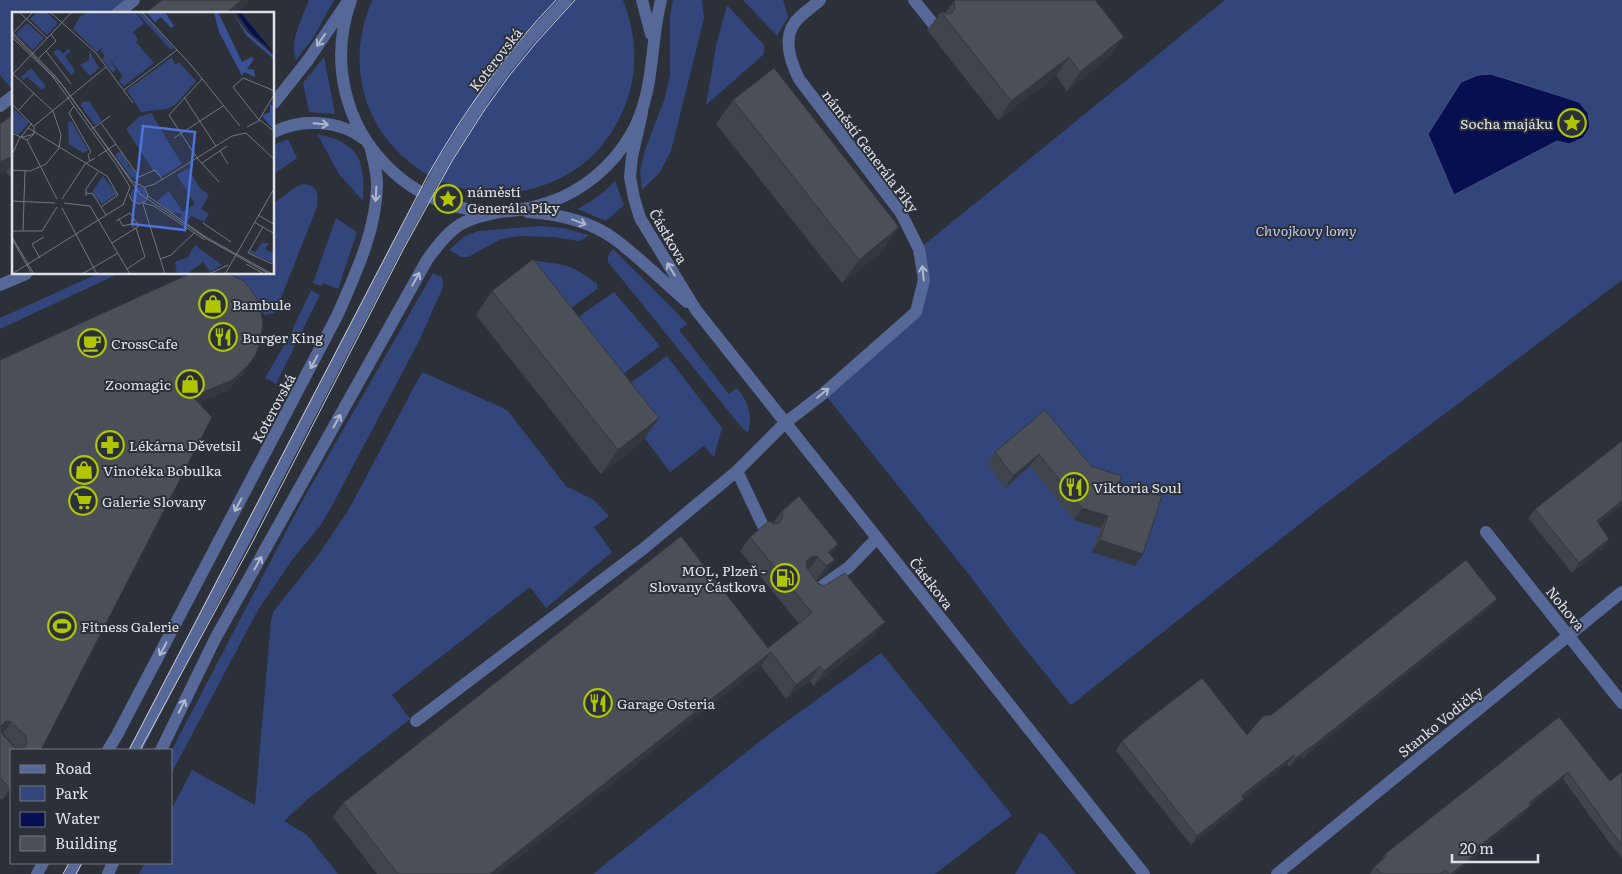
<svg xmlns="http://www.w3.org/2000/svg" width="1622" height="874" font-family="Literata,serif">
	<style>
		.green { fill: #33467c }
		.water { fill: #060f4f; stroke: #474e7d }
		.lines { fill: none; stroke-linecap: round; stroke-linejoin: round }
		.service { stroke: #566898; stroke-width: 12 }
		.minor { stroke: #566898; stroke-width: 12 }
		.tertiary { stroke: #566898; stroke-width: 12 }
		.tram { stroke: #c7cad1; stroke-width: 1 }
		.wall { fill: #40444c; fill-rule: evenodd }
		.shaded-wall { fill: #34373e }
		.building { fill: #4b4f58; stroke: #34373e; fill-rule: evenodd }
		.oneway { stroke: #aeb7cb }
		.labels { text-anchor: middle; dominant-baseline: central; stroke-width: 4; stroke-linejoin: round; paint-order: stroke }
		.street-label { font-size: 14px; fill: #dee1e7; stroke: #2c3039 }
		.poi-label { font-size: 14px; fill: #dee1e7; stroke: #2c3039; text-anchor: start }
		.park-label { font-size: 14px; font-style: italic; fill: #bbcbf2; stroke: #2c3039 }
		.inset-road { fill: none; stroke: #73777f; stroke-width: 1 }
		.view { fill: #4d73dc; fill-opacity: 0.15; stroke: #4d73dc; stroke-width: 2.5 }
		.inset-edge { fill: none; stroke: #dee1e7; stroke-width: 2.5 }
	</style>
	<rect width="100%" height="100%" fill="#2c3039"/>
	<path class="green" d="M0,0H134L117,14H14V92L0,75Z
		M309,0H334L313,38L296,60C289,40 302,19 309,0Z
		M372,0H623C638,38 639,80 620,117C605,148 580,172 547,184C464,216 368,161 360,70C358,45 363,23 372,0Z
		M673,0H702L704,18L671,151L660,172L642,190L640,171L645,150L665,98L670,75V17Z
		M743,0H783L788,17L777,36Z
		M1225,0H1622V280L1321,507L1071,705L1022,645L974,581L824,393L916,312L919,249Z
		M727,5L764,45V54L706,105L716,46Z
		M324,57L335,114L309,112L303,83Z
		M317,134C360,143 365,160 363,201L339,174Z
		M288,139L297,158L274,174V145Z
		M615,181L624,205L606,221L577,209C592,202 603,193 615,181Z
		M304,184C318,186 319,194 317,207L275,313L265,315L261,311L251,295L223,274H274V203L296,187Z
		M336,218L357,232L338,289L323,283L321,286L313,283Z
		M541,226L563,228L589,235L582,240L578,241L555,237L518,236L501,239L468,257H462L449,250L465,236L478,231Z
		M613,249L674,310L687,324L679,330L729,394L737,388C748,401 753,415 748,433L743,429L608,262V256Z
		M534,261C564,264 573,265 597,284V289L570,309Z
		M433,273L442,277L443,287L419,341L334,502L320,526L292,560L258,610L171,774V753L176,742L300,505Z
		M97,274H118L0,329V318Z
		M311,290L320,295L276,384L265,378L290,335Z
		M614,292L660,346L623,374L577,318Z
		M667,356L722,428L714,457L704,446L670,472L613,396Z
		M422,372L503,408L508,411L566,486L594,500L609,516L594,527L612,552L546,608L530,587L392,695L410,719L308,799L284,821L307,835L338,874H139L145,863H171V810L192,770L255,805L271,621L273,612L319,554L349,509Z
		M881,653L1012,815L935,874H593L764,738Z
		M1039,833L1045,835L1076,874H1015Z"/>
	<path class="water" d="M1491,74L1579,102L1588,113L1590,127L1583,138L1569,144L1557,141L1454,195L1428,134L1461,82L1478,75Z"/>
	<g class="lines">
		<path class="service" d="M914,0L934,25
			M737,471L765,530
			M811,588L814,592L849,567L877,538
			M416,721L643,549L737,471L785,423
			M135,750L398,245L444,161L488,91L525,44L566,0
			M70,874L76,863"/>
		<path class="minor" d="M117,14L134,0
			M0,106L14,95
			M785,423L824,393L916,312L924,280L919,249L901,213L799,79C792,65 784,43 792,27C797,16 812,8 820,0
			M1486,532L1622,703
			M1277,874L1622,592"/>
		<path class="tertiary" d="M351,0C306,126 423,247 550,202C584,190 612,166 630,136C656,92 649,47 661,0
			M642,0L651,34
			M274,103L308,60L346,4
			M642,113L632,157L630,177L634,198L640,218L696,310L1144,874
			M274,132C302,118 339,120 364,139
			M528,212C558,214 592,222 616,240C641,259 664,282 687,302
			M0,285L26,274
			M108,750L117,735L337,316C355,275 377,229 377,184C377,171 373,158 370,146
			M161,750L215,639L427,260C451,227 460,219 500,212
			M37,874L43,863
			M108,874L113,863"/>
		<path class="tram" d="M129,750L429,173C465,110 506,52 556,0
			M140,750L253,541L404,248L452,161L485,109L509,76L535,44L575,0
			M63,874L69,863
			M76,874L82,863"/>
	</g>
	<path class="wall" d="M954,1L1110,56L1067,91L1056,76L998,120L927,30L941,12L945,13Z
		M733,100L883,251L842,283L716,124Z
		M14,114V182L6,172Z
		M492,291L642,442L601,474L476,315Z
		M0,360L242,375L226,391L199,403L11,791L2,800L0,798ZM2,733H3L17,749H16Z
		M1045,410L1091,466L1119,483L1135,566L1092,552L1100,528L1074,520L1030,466L1005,488L987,464L995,452Z
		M1622,441V505L1599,524L1609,539L1602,549L1572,573L1528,518L1535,509Z
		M782,511L838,544L830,555L835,560L825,574L816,581L875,636L814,686L810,681L786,699L761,666L498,874H377L333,817L343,803L768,648L799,624L740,551L750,537L773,523Z
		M1490,608L1303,758L1302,757L1289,767L1287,764L1243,799L1237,809L1191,845L1116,751L1122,741L1247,735L1271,715Z
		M1559,717L1610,781L1622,772V858L1606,838L1563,779L1531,805L1526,812L1484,846L1480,854L1454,874H1371L1370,873L1375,866L1381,861L1385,854Z"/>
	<path class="shaded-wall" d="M242,0H250L244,8L237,14H225Z
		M1124,37L1110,56L1067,91L1080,72Z
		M1069,57L1056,76L998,120L1011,101Z
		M14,156V162L6,172L0,175V162Z
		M899,227L883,251L842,283L859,260Z
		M250,363L242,375L226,391L185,409L193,397Z
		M659,418L642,442L601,474L618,450Z
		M1039,454L1030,466L1005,488L1013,476Z
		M1622,501V505L1590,531L1597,521Z
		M1082,508L1108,516L1100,528L1074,520Z
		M1609,539L1602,549L1572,573L1579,563Z
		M1100,540L1143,554L1135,566L1092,552Z
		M838,544L828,558V552Z
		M813,556L818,557L808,571L806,561Z
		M835,560L825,574L816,581L826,566Z
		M1497,599L1490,608L1303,758L1310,748Z
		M885,622L875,636L814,686L824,671Z
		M771,652L761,666L498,874H490Z
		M820,666L810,681L786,699L796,685Z
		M6,721L11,722L3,733H0V727Z
		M1309,748L1302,757L1289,767L1296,758Z
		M1294,755L1287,764L1235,806L1241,796Z
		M1568,772L1563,779L1525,810L1529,803Z
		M11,787V791L2,800L10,788Z
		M1244,799L1237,809L1191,845L1197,836Z
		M1531,805L1526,812L1477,851L1482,844Z
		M1484,847L1480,854L1454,874H1451Z"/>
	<path class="building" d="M162,0H242L225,14H144Z
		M955,0H1095L1124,37L1080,72L1069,57L1011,101L941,12L948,14L952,13L955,9L954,1Z
		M774,68L899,227L859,260L733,100Z
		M14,114V156L0,162V124Z
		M533,259L659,418L618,450L492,291Z
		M189,274H230L245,282L258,300L263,322L261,338L256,354L250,363L234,379L193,397L212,417L41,750H11V787L10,788L0,778V360ZM6,721L11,722L26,736L27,743L25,747L21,749H16L2,734L1,726Z
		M1045,410L1091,466L1122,476L1119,483L1162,496L1143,554L1100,540L1108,516L1082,508L1039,454L1013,476L995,452Z
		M1622,441V501L1597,521L1609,539L1579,563L1535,509Z
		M799,496L838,544L828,552L835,560L826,566L818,557L813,556L806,561L807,568L818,583L824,586L845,573L885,622L824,671L820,666L796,685L771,652L490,874H398L343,803L681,536L768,648L812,613L750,537L769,521L774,524L779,523L783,517L782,511Z
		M1466,560L1497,599L1310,748H1309L1296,758L1294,755L1241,796L1244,799L1197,836L1122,741L1141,725L1202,678L1247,735L1263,716L1271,715Z
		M1559,717L1610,781L1622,772V845L1611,831L1568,772L1529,803L1531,805L1482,844L1484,847L1451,874H1449L1446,870L1440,874H1381L1375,866L1387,856L1385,854Z"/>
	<defs><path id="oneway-shaft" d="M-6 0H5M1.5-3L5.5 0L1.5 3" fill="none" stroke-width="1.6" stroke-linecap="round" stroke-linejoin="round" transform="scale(1.25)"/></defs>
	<g class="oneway">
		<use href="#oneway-shaft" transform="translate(321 40) rotate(124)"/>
		<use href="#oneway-shaft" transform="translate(321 124) rotate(5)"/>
		<use href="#oneway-shaft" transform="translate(376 194) rotate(93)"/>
		<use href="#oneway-shaft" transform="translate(579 222) rotate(20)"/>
		<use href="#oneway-shaft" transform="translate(671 269) rotate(-121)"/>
		<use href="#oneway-shaft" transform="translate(923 273) rotate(-96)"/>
		<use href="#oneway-shaft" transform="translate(416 279) rotate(-61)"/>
		<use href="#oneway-shaft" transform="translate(314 362) rotate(118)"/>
		<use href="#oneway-shaft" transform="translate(823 393) rotate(-39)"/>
		<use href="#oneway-shaft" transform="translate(337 421) rotate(-61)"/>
		<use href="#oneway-shaft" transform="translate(238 505) rotate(118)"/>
		<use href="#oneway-shaft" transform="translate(258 563) rotate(-61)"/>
		<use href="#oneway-shaft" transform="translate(163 649) rotate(118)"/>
		<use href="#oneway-shaft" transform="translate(182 706) rotate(-64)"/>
	</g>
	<defs>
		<symbol id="sight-ring" viewBox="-11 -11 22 22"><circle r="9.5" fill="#2c3039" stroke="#b0c503" stroke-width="1.5"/><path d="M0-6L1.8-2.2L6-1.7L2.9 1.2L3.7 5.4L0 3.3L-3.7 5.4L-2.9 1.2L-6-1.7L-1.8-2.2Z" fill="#b0c503"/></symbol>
		<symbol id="shop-ring" viewBox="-11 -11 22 22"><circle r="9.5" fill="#2c3039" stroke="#b0c503" stroke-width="1.5"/><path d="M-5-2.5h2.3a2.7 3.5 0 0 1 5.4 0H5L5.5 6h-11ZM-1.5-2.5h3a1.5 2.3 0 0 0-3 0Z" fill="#b0c503"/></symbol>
		<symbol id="restaurant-ring" viewBox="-11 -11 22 22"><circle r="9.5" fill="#2c3039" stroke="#b0c503" stroke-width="1.5"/><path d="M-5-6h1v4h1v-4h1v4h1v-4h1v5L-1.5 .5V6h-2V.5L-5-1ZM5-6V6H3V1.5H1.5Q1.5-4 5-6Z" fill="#b0c503"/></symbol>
		<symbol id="cafe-ring" viewBox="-11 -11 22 22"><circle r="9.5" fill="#2c3039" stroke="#b0c503" stroke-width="1.5"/><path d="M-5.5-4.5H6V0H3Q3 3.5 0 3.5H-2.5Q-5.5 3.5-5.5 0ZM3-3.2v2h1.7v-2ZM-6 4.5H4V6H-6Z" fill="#b0c503"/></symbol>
		<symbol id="pharmacy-ring" viewBox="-11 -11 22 22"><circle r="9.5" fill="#2c3039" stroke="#b0c503" stroke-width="1.5"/><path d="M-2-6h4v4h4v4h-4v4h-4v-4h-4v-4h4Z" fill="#b0c503"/></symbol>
		<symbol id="supermarket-ring" viewBox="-11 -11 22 22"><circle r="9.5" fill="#2c3039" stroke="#b0c503" stroke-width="1.5"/><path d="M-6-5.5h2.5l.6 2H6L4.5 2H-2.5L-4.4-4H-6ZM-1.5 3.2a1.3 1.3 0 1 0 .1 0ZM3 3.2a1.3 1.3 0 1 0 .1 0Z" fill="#b0c503"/></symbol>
		<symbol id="fuel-ring" viewBox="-11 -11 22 22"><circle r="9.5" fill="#2c3039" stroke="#b0c503" stroke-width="1.5"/><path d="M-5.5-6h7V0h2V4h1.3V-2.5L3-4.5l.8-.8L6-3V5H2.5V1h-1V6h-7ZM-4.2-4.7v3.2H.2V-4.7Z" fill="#b0c503"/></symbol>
		<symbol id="stadium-ring" viewBox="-11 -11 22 22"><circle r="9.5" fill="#2c3039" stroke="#b0c503" stroke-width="1.5"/><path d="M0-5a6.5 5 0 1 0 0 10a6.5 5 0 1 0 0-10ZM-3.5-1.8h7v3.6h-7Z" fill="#b0c503"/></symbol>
	</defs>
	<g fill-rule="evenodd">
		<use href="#sight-ring" x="1556" y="107" width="32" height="32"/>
		<use href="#sight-ring" x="432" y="183" width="32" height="32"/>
		<use href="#shop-ring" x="197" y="288" width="32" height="32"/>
		<use href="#restaurant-ring" x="207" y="321" width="32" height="32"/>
		<use href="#cafe-ring" x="76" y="327" width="32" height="32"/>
		<use href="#shop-ring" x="174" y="368" width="32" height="32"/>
		<use href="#pharmacy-ring" x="94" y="429" width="32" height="32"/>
		<use href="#shop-ring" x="68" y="454" width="32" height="32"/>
		<use href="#restaurant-ring" x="1058" y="471" width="32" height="32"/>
		<use href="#supermarket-ring" x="67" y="485" width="32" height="32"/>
		<use href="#fuel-ring" x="769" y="562" width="32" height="32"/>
		<use href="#stadium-ring" x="46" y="610" width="32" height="32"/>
		<use href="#restaurant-ring" x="582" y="687" width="32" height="32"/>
	</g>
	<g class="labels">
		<g class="street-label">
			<text transform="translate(495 59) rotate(-52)">Koterovská</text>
			<text transform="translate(871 151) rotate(53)">náměstí Generála Píky</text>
			<text transform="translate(669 236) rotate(60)">Částkova</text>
			<text transform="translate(273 408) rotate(-62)">Koterovská</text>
			<text transform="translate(932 583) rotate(52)">Částkova</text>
			<text transform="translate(1566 608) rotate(51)">Nohova</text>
			<text transform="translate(1440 721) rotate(-39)">Stanko Vodičky</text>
		</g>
		<g class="poi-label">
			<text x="1553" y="123" text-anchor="end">Socha majáku</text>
			<text x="467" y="191">náměstí<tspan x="467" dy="16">Generála Píky</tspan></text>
			<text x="232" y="304">Bambule</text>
			<text x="242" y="337">Burger King</text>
			<text x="111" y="343">CrossCafe</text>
			<text x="171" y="384" text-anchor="end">Zoomagic</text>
			<text x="129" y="445">Lékárna Děvetsil</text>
			<text x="103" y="470">Vinotéka Bobulka</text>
			<text x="1093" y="487">Viktoria Soul</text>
			<text x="102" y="501">Galerie Slovany</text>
			<text x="766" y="570" text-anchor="end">MOL, Plzeň -<tspan x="766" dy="16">Slovany Částkova</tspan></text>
			<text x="81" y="626">Fitness Galerie</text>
			<text x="617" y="703">Garage Osteria</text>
		</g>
		<g class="park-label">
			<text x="1306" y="230">Chvojkovy lomy</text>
		</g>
	</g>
	<g transform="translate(12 12)">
		<rect width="262" height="262" fill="#2c3039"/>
		<path d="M25,0H34L46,11L35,23L18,7ZM76,0H123L132,11L121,20L126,27L124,30L142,51L112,74L107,69L111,64L95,44L104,58L101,61L90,47L93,44L89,38L92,34L85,40L61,17L68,5ZM124,0H130L162,36L159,38ZM15,11L32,26L21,38L4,22ZM46,37L51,42L56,37L59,39L53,44L63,59L59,63L41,40ZM77,38L87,56L78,64L68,53L77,48ZM160,45L163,53L167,50L184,69L164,92L155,97L129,100L115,78ZM19,56L34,74L30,78L15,65L11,68L9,65ZM77,89L88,106L89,110L83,113L69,94L70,90ZM3,98L17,111L6,123L0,118V101ZM139,101L170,152L149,165L141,158L114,117L127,105ZM59,109L76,138L71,141L57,132L56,110ZM109,139L117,153L114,156L118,154L127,166L124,168L118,164L103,143ZM176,156L188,176L197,183L189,197L197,202L192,210L179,204L175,210L168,206L170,202L159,200L145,189L157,179L171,200L183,192L165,163ZM91,164L105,182L90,192L80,180ZM119 183a8 8 0 1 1 16 0a8 8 0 1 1-16 0ZM250,231H257L253,237L258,240L262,239V251L237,241L239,238L243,240ZM183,233L210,253L198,260L191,250L175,262H165L163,250L176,245Z" fill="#33467c"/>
		<path d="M134,0H153L162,14L159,16L149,5L143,10ZM202,0H206L230,50L239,45L242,47L235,57L242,58L243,65L232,60L230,64L207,20ZM220,0L234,19L262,44V47L235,24ZM258,92L262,94V118L250,104L258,100Z" fill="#395094"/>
		<path d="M224,0H228L262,41L239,21Z" fill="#060f4f"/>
		<path class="inset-road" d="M7,0L35,26M38,0L84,41L121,91M130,0L179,53L228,114M0,20L45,66L120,169L132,175L136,183L134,189L127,192L120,189L117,182M0,22L21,0M0,22L52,75L128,182L195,227L257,262M0,25L41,65L105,154L118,175L111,193M34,39L59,72M27,46L44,29L39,22M0,61L41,99L49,123L47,136L34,152L18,159L0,158M0,63L60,0M190,67L157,103L185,146L207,170M112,78L165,38M172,85L204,134M0,92L22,115V122L15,128L0,121M62,94L57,101L79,140L76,143L78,149M7,98L22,81M247,108L221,75L231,66L263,79M247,108L263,81M89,111L127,165L143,158L151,168M22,114L94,55M235,115L248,108L263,120M16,116L95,164L106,183L89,195M80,117L98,104M234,121L263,148M9,125L20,111M7,126L22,122M162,126L211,94M15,128L45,187M208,139L216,152M0,143L7,127M86,144L104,132M190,151L215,134M133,175L143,172L220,124L234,121M74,181L81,182L94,203M74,184V177L86,160M136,184L192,224L260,262M50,187L73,152L83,146M0,189L43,191M52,191L78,194L118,262M131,191L142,194L193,228M131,192L153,262M50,196L85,262M246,203L263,213M107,207L111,214L119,212L123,217M242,210L263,222M191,211L219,230M251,215L236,241L263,253M11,218L13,159M0,219H30M30,219L45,195M0,225L22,262M0,227L20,262M100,231L127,214L118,201L104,209M28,246L20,232L32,225M148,247L159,243L182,221M234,252L252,262M115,257L133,245L124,216M0,262L112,192M70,262L106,241M197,262L216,253M213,262L263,175"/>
		<path class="view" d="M131,114L183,120L173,218L120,212Z"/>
		<rect width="262" height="262" class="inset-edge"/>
	</g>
	<rect x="10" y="749" width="162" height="115" fill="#2c3039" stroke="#73777f"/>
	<rect x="20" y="765" width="25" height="8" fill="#566898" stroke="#73777f"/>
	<text x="55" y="774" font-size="15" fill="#dee1e7">Road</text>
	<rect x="20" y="786" width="25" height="15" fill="#33467c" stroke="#73777f"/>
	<text x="55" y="799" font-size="15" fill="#dee1e7">Park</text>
	<rect x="20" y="812" width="25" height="15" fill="#060f4f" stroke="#73777f"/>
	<text x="55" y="824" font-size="15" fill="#dee1e7">Water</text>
	<rect x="20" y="836" width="25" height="15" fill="#4b4f58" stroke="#73777f"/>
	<text x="55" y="849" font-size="15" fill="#dee1e7">Building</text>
	<path d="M1452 854v8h86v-8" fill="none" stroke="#dee1e7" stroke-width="2.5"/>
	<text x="1460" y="854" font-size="15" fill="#dee1e7" stroke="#2c3039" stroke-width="4" paint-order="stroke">20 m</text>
</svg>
